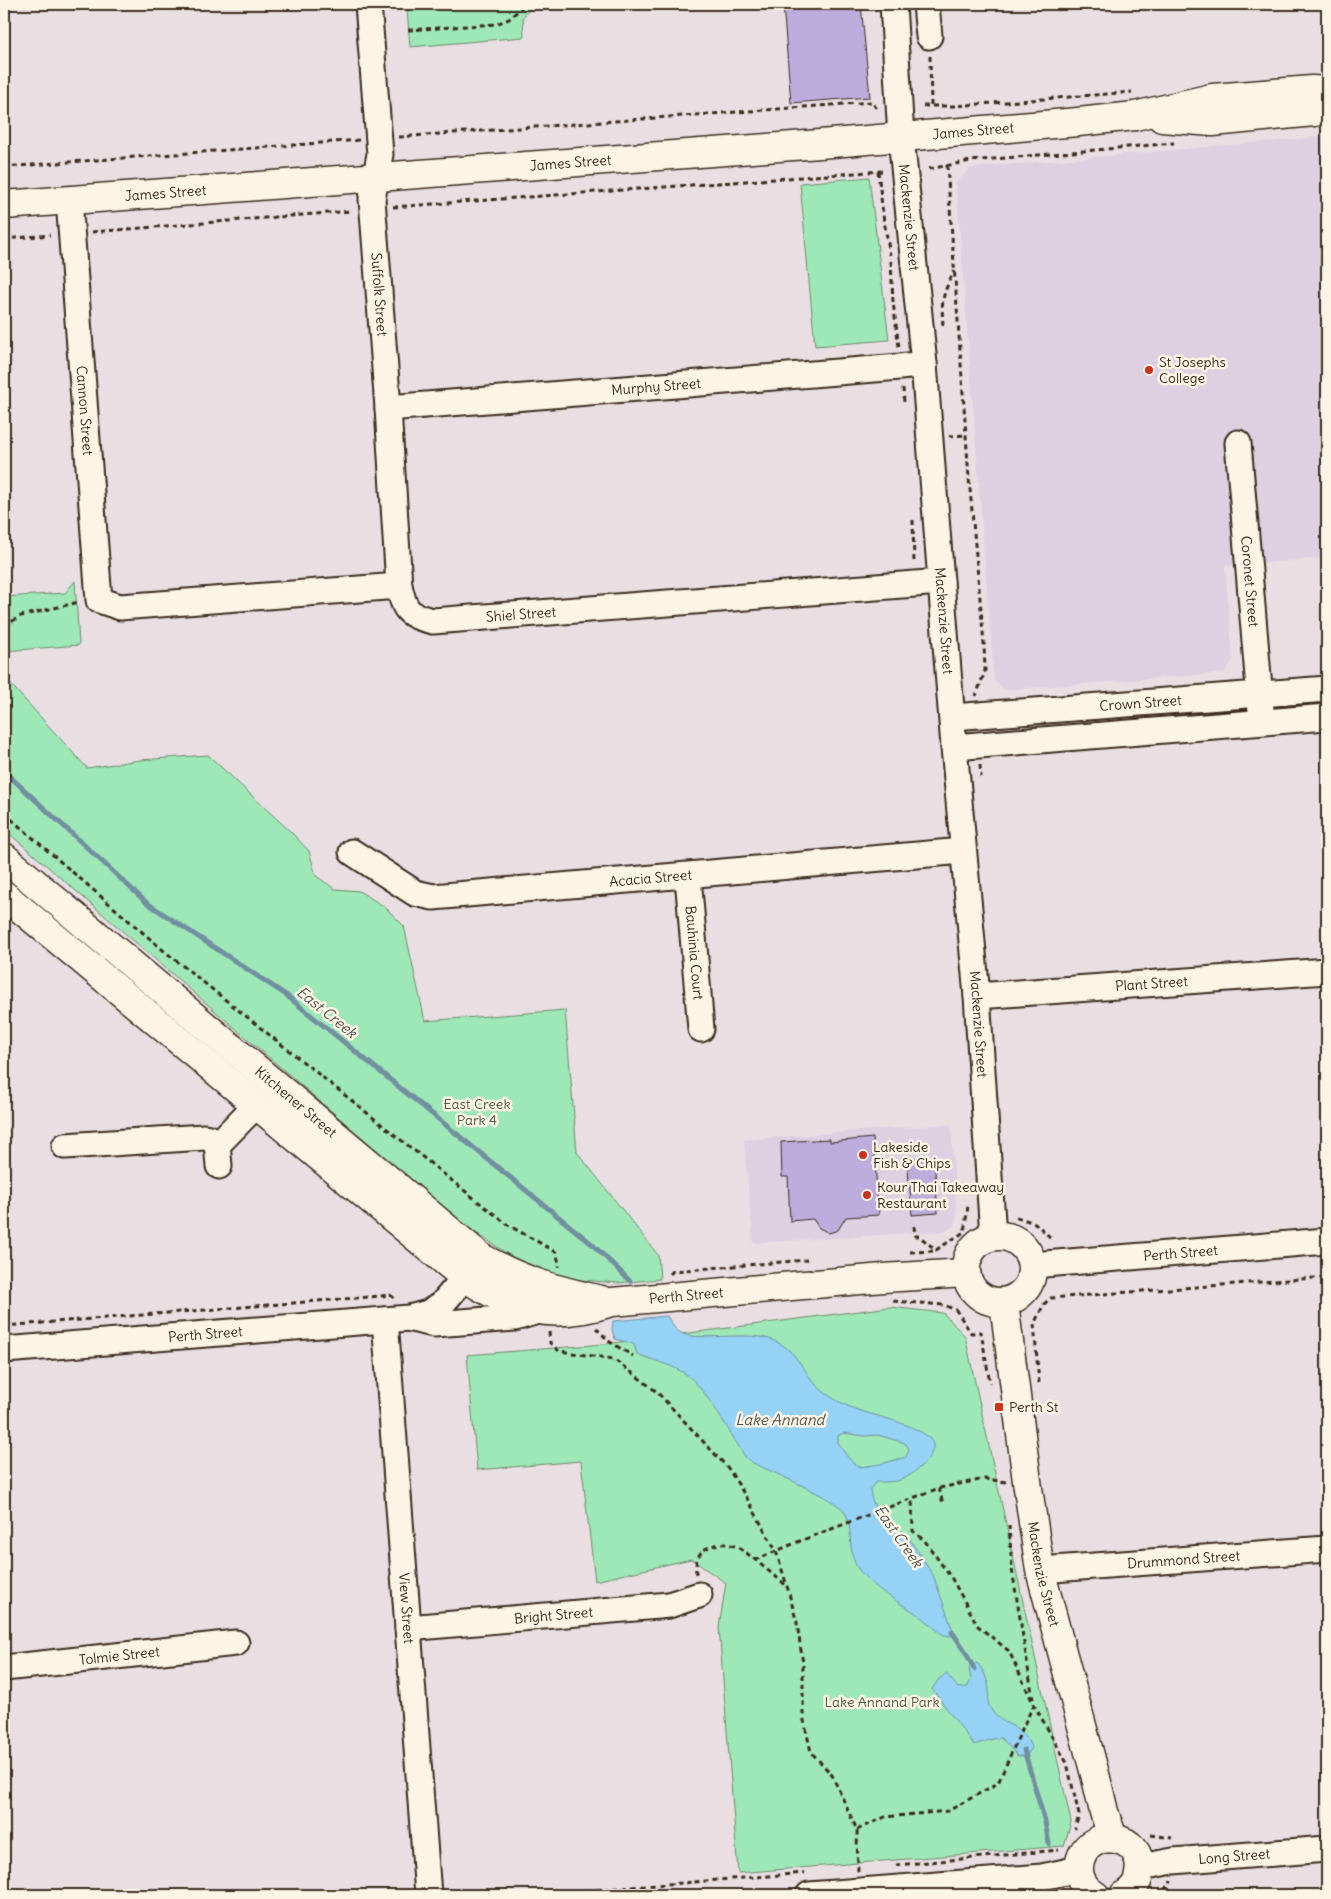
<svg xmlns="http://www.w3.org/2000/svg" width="1331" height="1899" font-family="Delius,sans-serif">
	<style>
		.built { fill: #dcd0e1 }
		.green { fill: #9ee8b7; stroke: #6c896a }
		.water { fill: #95d2f6; stroke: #718fa0; fill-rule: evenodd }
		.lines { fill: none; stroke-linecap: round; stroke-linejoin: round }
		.stream { stroke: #718fa0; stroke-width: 5 }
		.building { fill: #bcaddd; stroke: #3b2a1e }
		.minor-casing { stroke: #3b2a1e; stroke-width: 29 }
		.major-casing { stroke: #3b2a1e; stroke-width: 31 }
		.highway-casing { stroke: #3b2a1e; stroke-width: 31 }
		.path { stroke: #3b2a1e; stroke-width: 3; stroke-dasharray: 5 4; stroke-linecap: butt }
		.minor { stroke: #fcf5e5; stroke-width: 25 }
		.major { stroke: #fcf5e5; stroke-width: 28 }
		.highway { stroke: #fcf5e5; stroke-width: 28 }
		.poi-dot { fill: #c8321e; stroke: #fcf5e5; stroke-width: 2 }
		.labels { text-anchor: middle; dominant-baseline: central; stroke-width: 5; stroke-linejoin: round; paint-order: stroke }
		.street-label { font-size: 14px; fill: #3b2a1e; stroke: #fcf5e5 }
		.poi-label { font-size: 14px; fill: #3b2a1e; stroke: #fcf5e5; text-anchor: start }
		.park-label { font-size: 14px; fill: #545a44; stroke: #fcf5e5 }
		.water-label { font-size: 15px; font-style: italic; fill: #525454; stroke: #fcf5e5 }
	</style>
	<rect width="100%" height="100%" fill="#e9dfe3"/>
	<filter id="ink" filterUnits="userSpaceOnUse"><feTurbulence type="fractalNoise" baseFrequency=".02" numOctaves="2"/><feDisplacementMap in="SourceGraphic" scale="10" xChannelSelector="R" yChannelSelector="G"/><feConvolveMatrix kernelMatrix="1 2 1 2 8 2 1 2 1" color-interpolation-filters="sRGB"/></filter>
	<g filter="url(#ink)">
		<path class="built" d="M1327,136V558L1225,566L1233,660L1224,673L1005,690L994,680L956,183L970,168Z
			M951,1124L957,1217L953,1226L945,1231L753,1243L744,1140Z"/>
		<path class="green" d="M485,4H542L533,5L523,17L524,37L410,47L407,9Z
			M869,177L889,340L815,346L800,183Z
			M75,581L79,645L4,651V597L65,593Z
			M4,677L87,768L140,760L208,755L292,833L309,851L316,876L335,889L359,891L385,907L404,926L425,1021L565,1010L577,1152L658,1255L660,1279L618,1283L569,1279L521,1263L460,1222L4,829Z
			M890,1307L943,1313L965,1336L1071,1822L1064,1846L738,1873L719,1627L726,1583L691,1559L595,1581L581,1461L477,1470L467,1355L605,1344Z"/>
		<path class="water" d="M667,1316C670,1321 674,1328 678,1331C692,1344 750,1329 775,1341C799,1351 805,1378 824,1392C835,1400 846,1406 858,1410C874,1416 927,1426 933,1444C935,1452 926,1462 920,1467C903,1482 898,1482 876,1482L870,1489L871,1497L878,1514L907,1535L933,1575L955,1636C951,1636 947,1636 944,1635C936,1631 930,1623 923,1618C904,1605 864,1584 855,1563C847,1546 854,1526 844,1511C838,1500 768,1470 753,1463L746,1458C733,1438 703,1383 684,1373C669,1364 652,1360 637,1354L634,1344L615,1339L612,1330L613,1321ZM843,1433L864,1436L878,1435L905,1443L909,1449L906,1457L881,1464L860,1467L854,1464L846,1455L838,1442V1436Z
			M977,1663C983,1669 989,1682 989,1691C989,1699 986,1702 991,1709C997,1722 1011,1723 1022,1732C1026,1736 1029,1743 1032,1748L1026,1756H1018L1001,1738L993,1739L974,1745L932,1689L939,1679L947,1674L958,1688L967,1687L971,1680L969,1669L972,1665Z"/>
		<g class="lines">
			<path class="stream" d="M4,771L147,903L286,995L592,1244L630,1281
				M952,1632L964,1649L974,1669
				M1024,1750L1045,1822L1049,1844"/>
		</g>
		<path class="building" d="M783,4H861L870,97L791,103Z
			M873,1138L879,1215L846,1217L838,1230L829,1233L819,1228L813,1219L790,1221L788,1177H782L781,1142L830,1139V1142Z
			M934,1157L938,1213L912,1215L907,1159Z"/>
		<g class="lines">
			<defs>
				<g id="minor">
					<path id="s1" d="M368,4L380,154L372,199L388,408L399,586"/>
					<path id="s2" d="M893,4L901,137L924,364L954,747L977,996L993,1236"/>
					<path d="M926,4L929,36"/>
					<path id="s3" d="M69,200L99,600L120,607L399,586C405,611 407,615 433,621L941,582"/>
					<path id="s4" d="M388,408L900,367L924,364"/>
					<path id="s5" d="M1238,443L1261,711"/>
					<path id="s6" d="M952,717L1327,689"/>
					<path d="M954,747L1327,717"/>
					<path id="s7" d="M352,852L415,893L433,897L963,851"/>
					<path id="s8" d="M688,877L701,1029"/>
					<path id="s9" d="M977,996L1327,971"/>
					<path d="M217,1143L219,1166"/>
					<path d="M65,1146L204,1137L209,1138L219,1143L256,1105"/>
					<path id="s10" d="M1032,1265L1327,1241"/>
					<path d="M412,1319L434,1324L515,1318L538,1311"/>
					<path id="s11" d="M385,1320L428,1895"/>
					<path id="s12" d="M4,1350L409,1318L428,1313L442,1304L477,1263"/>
					<path id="s13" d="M1040,1570L1327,1549"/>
					<path id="s14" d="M408,1628L669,1605L699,1595"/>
					<path id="s15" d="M4,1668L236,1643"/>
					<path id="s16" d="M1141,1867L1173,1861L1327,1849"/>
					<path d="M809,1895L1042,1877L1079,1869"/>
				</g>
				<g id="major">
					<path id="s17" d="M4,857L482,1258C522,1281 556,1290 601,1300"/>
					<path id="s18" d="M4,895L464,1277C518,1310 549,1322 612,1302L883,1278L966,1273"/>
					<circle cx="999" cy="1269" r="33"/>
					<path id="s19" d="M1004,1303L1027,1481L1040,1570L1096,1778L1104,1812L1113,1838"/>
					<path d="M1095,1895C1085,1890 1078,1878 1079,1867C1084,1823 1147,1833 1139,1874C1138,1883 1132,1891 1124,1895"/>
				</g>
				<g id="highway">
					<path d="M1162,118L1213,122L1314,112L1327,109"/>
					<path id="s20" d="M4,205L820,144L1078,122L1135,116L1212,98L1312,90L1327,91"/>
				</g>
			</defs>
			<use href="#minor" class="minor-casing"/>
			<use href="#major" class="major-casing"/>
			<use href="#highway" class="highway-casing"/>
			<path class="path" d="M408,30L496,24L509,19L525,4
				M930,56L931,105
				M923,106H955L1132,92
				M399,137L872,102L877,109
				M947,165L969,478L984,643L985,671L976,696
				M4,167L360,140
				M929,169L971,161L1174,143
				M878,171L883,215L890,255
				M393,207L882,171
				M92,232L352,211
				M4,239L50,235
				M891,261L893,302L899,347
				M943,325C941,299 943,294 954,271
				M903,388L904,402
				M949,436L966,435
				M913,520L914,564
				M4,626L21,616L79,602
				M980,765L981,777
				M4,813L163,950L475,1199L508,1225L556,1252L559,1263V1267
				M1016,1217L1035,1223L1052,1239
				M914,1226L915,1236H919L936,1250L964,1232L968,1206
				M910,1252L936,1251
				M670,1274L673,1271L807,1260
				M893,1301L944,1305L956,1310L971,1333L981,1332L990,1383
				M4,1326L381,1296L390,1295L394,1298
				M596,1328L610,1342L633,1356
				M549,1332L550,1343L559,1351L613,1359L630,1371L657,1392L728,1468L748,1500L776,1551L787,1586L797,1623L803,1664V1716L811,1752L832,1775L857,1830L858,1872
				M1039,1383L1034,1324L1044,1304L1051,1298L1327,1277
				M939,1488L943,1504
				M1009,1525L1012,1569L1034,1705L1067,1763L1079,1815L1075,1829
				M755,1560L800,1541L939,1488L985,1479L1006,1482
				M696,1574C695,1563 697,1553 707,1548C730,1537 743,1550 759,1563C768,1571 778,1578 787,1586
				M857,1830L885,1817L948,1811L998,1783L1027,1718L1034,1705L1009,1651L978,1626L952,1579L925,1541L913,1531L912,1498
				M1151,1835L1172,1838
				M896,1865L1059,1850
				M533,1895L805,1873
				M1157,1895L1170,1885L1171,1881"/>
			<use href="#minor" class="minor"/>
			<use href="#major" class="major"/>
			<use href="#highway" class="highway"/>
		</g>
	</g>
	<g class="poi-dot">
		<circle cx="1149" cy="370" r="5"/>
		<circle cx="863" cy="1155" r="5"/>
		<circle cx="867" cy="1195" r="5"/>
		<rect x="994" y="1402" width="10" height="10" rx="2.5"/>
	</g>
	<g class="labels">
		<g class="street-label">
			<text stroke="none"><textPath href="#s20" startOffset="972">James Street</textPath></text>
			<text stroke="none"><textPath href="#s20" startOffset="568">James Street</textPath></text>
			<text stroke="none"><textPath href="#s20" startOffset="162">James Street</textPath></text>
			<text stroke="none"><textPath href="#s2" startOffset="214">Mackenzie Street</textPath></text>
			<text stroke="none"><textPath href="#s1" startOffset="292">Suffolk Street</textPath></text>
			<text stroke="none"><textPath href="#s4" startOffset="269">Murphy Street</textPath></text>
			<text stroke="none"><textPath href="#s3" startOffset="211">Cannon Street</textPath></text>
			<text stroke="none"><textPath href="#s5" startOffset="139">Coronet Street</textPath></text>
			<text stroke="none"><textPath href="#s3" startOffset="845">Shiel Street</textPath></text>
			<text stroke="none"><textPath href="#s2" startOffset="619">Mackenzie Street</textPath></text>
			<text stroke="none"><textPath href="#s6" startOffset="189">Crown Street</textPath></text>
			<text stroke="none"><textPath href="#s7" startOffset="312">Acacia Street</textPath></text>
			<text stroke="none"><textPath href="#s8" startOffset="76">Bauhinia Court</textPath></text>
			<text stroke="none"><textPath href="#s9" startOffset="175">Plant Street</textPath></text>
			<text stroke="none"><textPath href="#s2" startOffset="1024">Mackenzie Street</textPath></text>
			<text stroke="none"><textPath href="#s17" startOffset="381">Kitchener Street</textPath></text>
			<text stroke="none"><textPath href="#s10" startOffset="149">Perth Street</textPath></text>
			<text stroke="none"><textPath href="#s18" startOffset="829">Perth Street</textPath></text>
			<text stroke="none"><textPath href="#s12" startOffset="202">Perth Street</textPath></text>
			<text stroke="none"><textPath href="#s13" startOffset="144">Drummond Street</textPath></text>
			<text stroke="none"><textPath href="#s19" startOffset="274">Mackenzie Street</textPath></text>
			<text stroke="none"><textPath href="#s11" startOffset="289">View Street</textPath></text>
			<text stroke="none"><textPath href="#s14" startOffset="146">Bright Street</textPath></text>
			<text stroke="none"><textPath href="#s15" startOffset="116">Tolmie Street</textPath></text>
			<text stroke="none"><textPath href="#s16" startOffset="94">Long Street</textPath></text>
		</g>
		<g class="poi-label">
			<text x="1159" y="362">St Josephs<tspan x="1159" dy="16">College</tspan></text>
			<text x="873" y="1147">Lakeside<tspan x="873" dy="16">Fish &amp; Chips</tspan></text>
			<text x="877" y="1187">Kour Thai Takeaway<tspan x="877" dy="16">Restaurant</tspan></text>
			<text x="1009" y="1407">Perth St</text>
		</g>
		<g class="park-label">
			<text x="477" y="1104">East Creek<tspan x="477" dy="16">Park 4</tspan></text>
			<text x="882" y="1702">Lake Annand Park</text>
		</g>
		<g class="water-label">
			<text transform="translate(327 1012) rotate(39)">East Creek</text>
			<text x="780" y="1419">Lake Annand</text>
			<text transform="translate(899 1536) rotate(55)">East Creek</text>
		</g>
	</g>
	<rect width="1331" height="1899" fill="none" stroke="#fcf5e5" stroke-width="20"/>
	<rect x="10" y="10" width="1311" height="1879" fill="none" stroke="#3b2a1e" stroke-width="2" filter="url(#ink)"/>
</svg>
